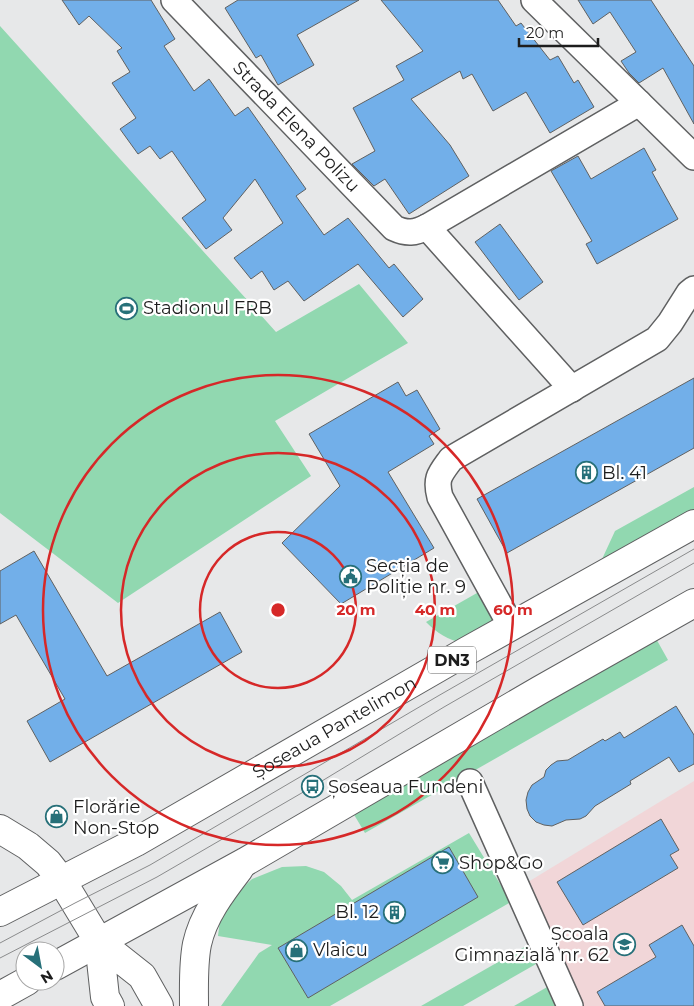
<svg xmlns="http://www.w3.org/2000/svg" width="694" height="1006" font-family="Montserrat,sans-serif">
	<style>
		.education { fill: #f1d6d8 }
		.green { fill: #91d8b0 }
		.building { fill: #72afe9; stroke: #606161 }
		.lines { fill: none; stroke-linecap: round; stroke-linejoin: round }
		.street-casing { stroke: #5f6061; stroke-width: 28 }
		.secondary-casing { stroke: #5f6061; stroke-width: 30 }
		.primary-casing { stroke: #5f6061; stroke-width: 30 }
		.street { stroke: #fff; stroke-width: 25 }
		.secondary { stroke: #fff; stroke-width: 28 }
		.primary { stroke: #fff; stroke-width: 28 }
		.tram { stroke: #8a8b8c; stroke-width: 1 }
		.ring { fill: none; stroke: #d62828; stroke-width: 2.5 }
		.labels { text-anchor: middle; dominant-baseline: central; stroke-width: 4.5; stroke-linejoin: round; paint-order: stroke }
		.shield { fill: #fff; stroke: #616161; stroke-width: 1 }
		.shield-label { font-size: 16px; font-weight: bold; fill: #1d1d1d }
		.street-label { font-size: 18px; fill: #1d1d1d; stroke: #fff }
		.poi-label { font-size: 18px; fill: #1d1d1d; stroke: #fff; text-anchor: start }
		.centre { fill: #d62828; stroke: #fff; stroke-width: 2.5 }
		.ring-label { font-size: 15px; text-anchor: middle; font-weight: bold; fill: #d62828; stroke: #fff; stroke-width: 4.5; stroke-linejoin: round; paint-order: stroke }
	</style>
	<rect width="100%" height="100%" fill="#e7e8e9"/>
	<path class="education" d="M694,781V1006H584L528,882Z"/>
	<path class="green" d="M0,26L276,332L359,284L408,343L275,421L311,476L118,603L0,513Z
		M694,487V515L597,570L615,531Z
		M484,589L503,624L463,643C448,640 437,633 426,622Z
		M654,635L668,660L365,833L350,808Z
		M469,833L511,902L330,1006H221L259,953L272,945L218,936L220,920L235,895L252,879L282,867L306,866L324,872L341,886L352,900Z
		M526,946L536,964L463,1006H421Z
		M549,986L557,1006H514Z"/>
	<path class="building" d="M62,0H151L175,39L164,46L194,91L209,79L235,116L248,107L306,189L296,196L324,235L348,218L389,268L394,264L423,299L403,317L358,264L304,301L288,281L274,290L262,271L251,279L234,258L283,223L255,179L223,218L232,230L206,249L182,218L206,200L172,151L160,159L150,146L138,154L120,129L136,118L112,83L130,72L117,51L122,48L89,16L79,25Z
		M238,0H359L297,35L314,65L278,85L261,55L256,58L225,8Z
		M381,0H498L516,26L521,23L550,60L558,56L574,83L578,80L594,107L550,133L526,92L493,111L472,74L463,79L460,71L411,99L450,145L469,176L409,214L385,179L374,186L352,164L375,151L353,108L404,80L396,66L423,51Z
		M578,0H651L694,66V124L663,68L639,83L629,73L621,61L636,52L610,12L593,24Z
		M644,148L656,170L652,172L678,219L597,264L586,244L592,241L551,171L578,156L591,179Z
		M500,224L543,282L519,300L475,242Z
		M694,378V448L507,553L477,499Z
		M398,382L406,396L417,390L440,429L429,436L434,444L388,472L434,548L341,604L282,543L340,486L309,434Z
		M34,551L107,676L220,612L242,652L50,762L27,721L65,699L16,615L0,624V571Z
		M676,706L694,735V764L679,772L669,757L630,781L631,784L595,806L586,816L580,819L566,820L552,826L544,825L536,822L530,816L527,809L526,800L528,792L532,785L544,777L546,770L551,765L557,761L568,760L603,739L605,741L620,732L624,738Z
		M661,819L679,850L670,855L678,868L583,925L557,882Z
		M449,847L478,897L308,998L278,948Z
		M682,925L694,946V1006H605L597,992L656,957L649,945Z"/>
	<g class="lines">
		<defs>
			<g id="street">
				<path id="s1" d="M174,0L394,228C407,234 415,233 427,227L639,103"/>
				<path d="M534,0L694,157"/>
				<path d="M427,227L572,389"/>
				<path d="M511,626L440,497C435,478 440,474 451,459L657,339L670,323L689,293L694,289"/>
				<path d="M470,782L570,1006"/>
			</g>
			<path id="secondary" d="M0,829L28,846L48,863L62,881L99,942L142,976L159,1006
				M99,942L105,997L110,1006"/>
			<g id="primary">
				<path id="s2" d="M0,912L136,842L467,651L694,524"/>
				<path d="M55,966L245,862L540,690L694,603"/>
				<path d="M0,996L27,981"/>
				<path d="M194,1006C194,986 193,964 197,944C203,916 222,891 239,869"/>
			</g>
		</defs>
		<use href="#street" class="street-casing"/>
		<use href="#secondary" class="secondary-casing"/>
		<use href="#primary" class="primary-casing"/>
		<use href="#street" class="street"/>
		<use href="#secondary" class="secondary"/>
		<use href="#primary" class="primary"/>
		<path class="tram" d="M0,943L75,903L150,865L438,696L694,549
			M0,958L157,877L312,787L444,707L694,563"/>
	</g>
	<g class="ring">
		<circle cx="278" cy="610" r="78"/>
		<circle cx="278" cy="610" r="157"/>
		<circle cx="278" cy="610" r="235"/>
	</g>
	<defs>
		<symbol id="stadium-ring" viewBox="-11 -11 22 22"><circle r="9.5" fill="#fff" stroke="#277079" stroke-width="1.5"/><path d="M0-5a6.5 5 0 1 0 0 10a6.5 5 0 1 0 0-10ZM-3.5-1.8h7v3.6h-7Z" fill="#277079"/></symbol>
		<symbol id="building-ring" viewBox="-11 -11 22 22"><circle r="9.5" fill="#fff" stroke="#277079" stroke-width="1.5"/><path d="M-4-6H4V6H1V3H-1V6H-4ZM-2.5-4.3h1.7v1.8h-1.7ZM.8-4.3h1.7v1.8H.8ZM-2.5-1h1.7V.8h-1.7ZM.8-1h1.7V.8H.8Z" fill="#277079"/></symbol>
		<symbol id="civic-ring" viewBox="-11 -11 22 22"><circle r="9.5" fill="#fff" stroke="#277079" stroke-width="1.5"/><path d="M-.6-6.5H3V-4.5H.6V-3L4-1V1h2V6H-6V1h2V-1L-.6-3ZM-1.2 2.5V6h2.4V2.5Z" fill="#277079"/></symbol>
		<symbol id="bus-ring" viewBox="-11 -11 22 22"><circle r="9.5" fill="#fff" stroke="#277079" stroke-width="1.5"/><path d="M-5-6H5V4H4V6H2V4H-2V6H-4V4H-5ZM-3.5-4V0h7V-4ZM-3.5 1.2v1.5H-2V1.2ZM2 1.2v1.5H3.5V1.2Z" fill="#277079"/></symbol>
		<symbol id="shop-ring" viewBox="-11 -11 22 22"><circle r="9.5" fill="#fff" stroke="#277079" stroke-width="1.5"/><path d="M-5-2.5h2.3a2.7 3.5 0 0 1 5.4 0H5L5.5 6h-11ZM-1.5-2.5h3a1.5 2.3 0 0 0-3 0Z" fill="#277079"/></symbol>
		<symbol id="supermarket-ring" viewBox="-11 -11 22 22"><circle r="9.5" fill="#fff" stroke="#277079" stroke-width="1.5"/><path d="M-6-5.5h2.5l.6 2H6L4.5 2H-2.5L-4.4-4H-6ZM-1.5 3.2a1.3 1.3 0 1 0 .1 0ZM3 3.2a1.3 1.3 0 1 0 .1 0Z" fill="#277079"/></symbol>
		<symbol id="school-ring" viewBox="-11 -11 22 22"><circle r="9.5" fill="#fff" stroke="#277079" stroke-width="1.5"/><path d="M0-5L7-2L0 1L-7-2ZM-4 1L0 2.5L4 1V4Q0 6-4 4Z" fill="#277079"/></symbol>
	</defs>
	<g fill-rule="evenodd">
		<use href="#stadium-ring" x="114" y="296" width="25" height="25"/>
		<use href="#building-ring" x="574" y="460" width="25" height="25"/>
		<use href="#civic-ring" x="338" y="564" width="25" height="25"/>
		<use href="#bus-ring" x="300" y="774" width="25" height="25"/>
		<use href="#shop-ring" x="44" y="804" width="25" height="25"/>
		<use href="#supermarket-ring" x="430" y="850" width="25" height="25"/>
		<use href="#building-ring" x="382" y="900" width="25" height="25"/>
		<use href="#school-ring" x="612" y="932" width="25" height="25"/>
		<use href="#shop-ring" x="284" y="938" width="25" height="25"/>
	</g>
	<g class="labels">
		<rect class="shield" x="428" y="646.5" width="48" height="27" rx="4"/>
		<g class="shield-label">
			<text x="452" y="660">DN3</text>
		</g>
		<g class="street-label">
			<text stroke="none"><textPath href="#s1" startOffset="176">Strada Elena Polizu</textPath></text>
			<text stroke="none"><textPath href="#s2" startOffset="382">Șoseaua Pantelimon</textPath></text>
		</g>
		<g class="poi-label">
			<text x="143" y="308">Stadionul FRB</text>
			<text x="602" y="473">Bl. 41</text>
			<text x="366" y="566">Secția de<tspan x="366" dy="21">Poliție nr. 9</tspan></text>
			<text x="328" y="787">Șoseaua Fundeni</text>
			<text x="73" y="807">Florărie<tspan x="73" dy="21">Non-Stop</tspan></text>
			<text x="459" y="863">Shop&amp;Go</text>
			<text x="379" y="912" text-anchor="end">Bl. 12</text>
			<text x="609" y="934" text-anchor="end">Școala<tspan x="609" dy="21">Gimnazială nr. 62</tspan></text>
			<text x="313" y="950">Vlaicu</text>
		</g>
	</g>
	<circle cx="278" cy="610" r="8" class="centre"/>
	<g class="ring-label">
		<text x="356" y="615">20 m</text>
		<text x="435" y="615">40 m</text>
		<text x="513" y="615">60 m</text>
	</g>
	<g transform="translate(40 966) rotate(148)"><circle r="24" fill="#ffffff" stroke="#a5a5a5"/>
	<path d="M0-4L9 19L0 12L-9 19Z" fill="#277079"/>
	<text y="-8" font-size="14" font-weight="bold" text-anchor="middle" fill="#1d1d1d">N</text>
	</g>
	<path d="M519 38v8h79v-8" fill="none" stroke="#1d1d1d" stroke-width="2.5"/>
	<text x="526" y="38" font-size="15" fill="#1d1d1d" stroke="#ffffff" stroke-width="4" paint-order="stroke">20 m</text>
</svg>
